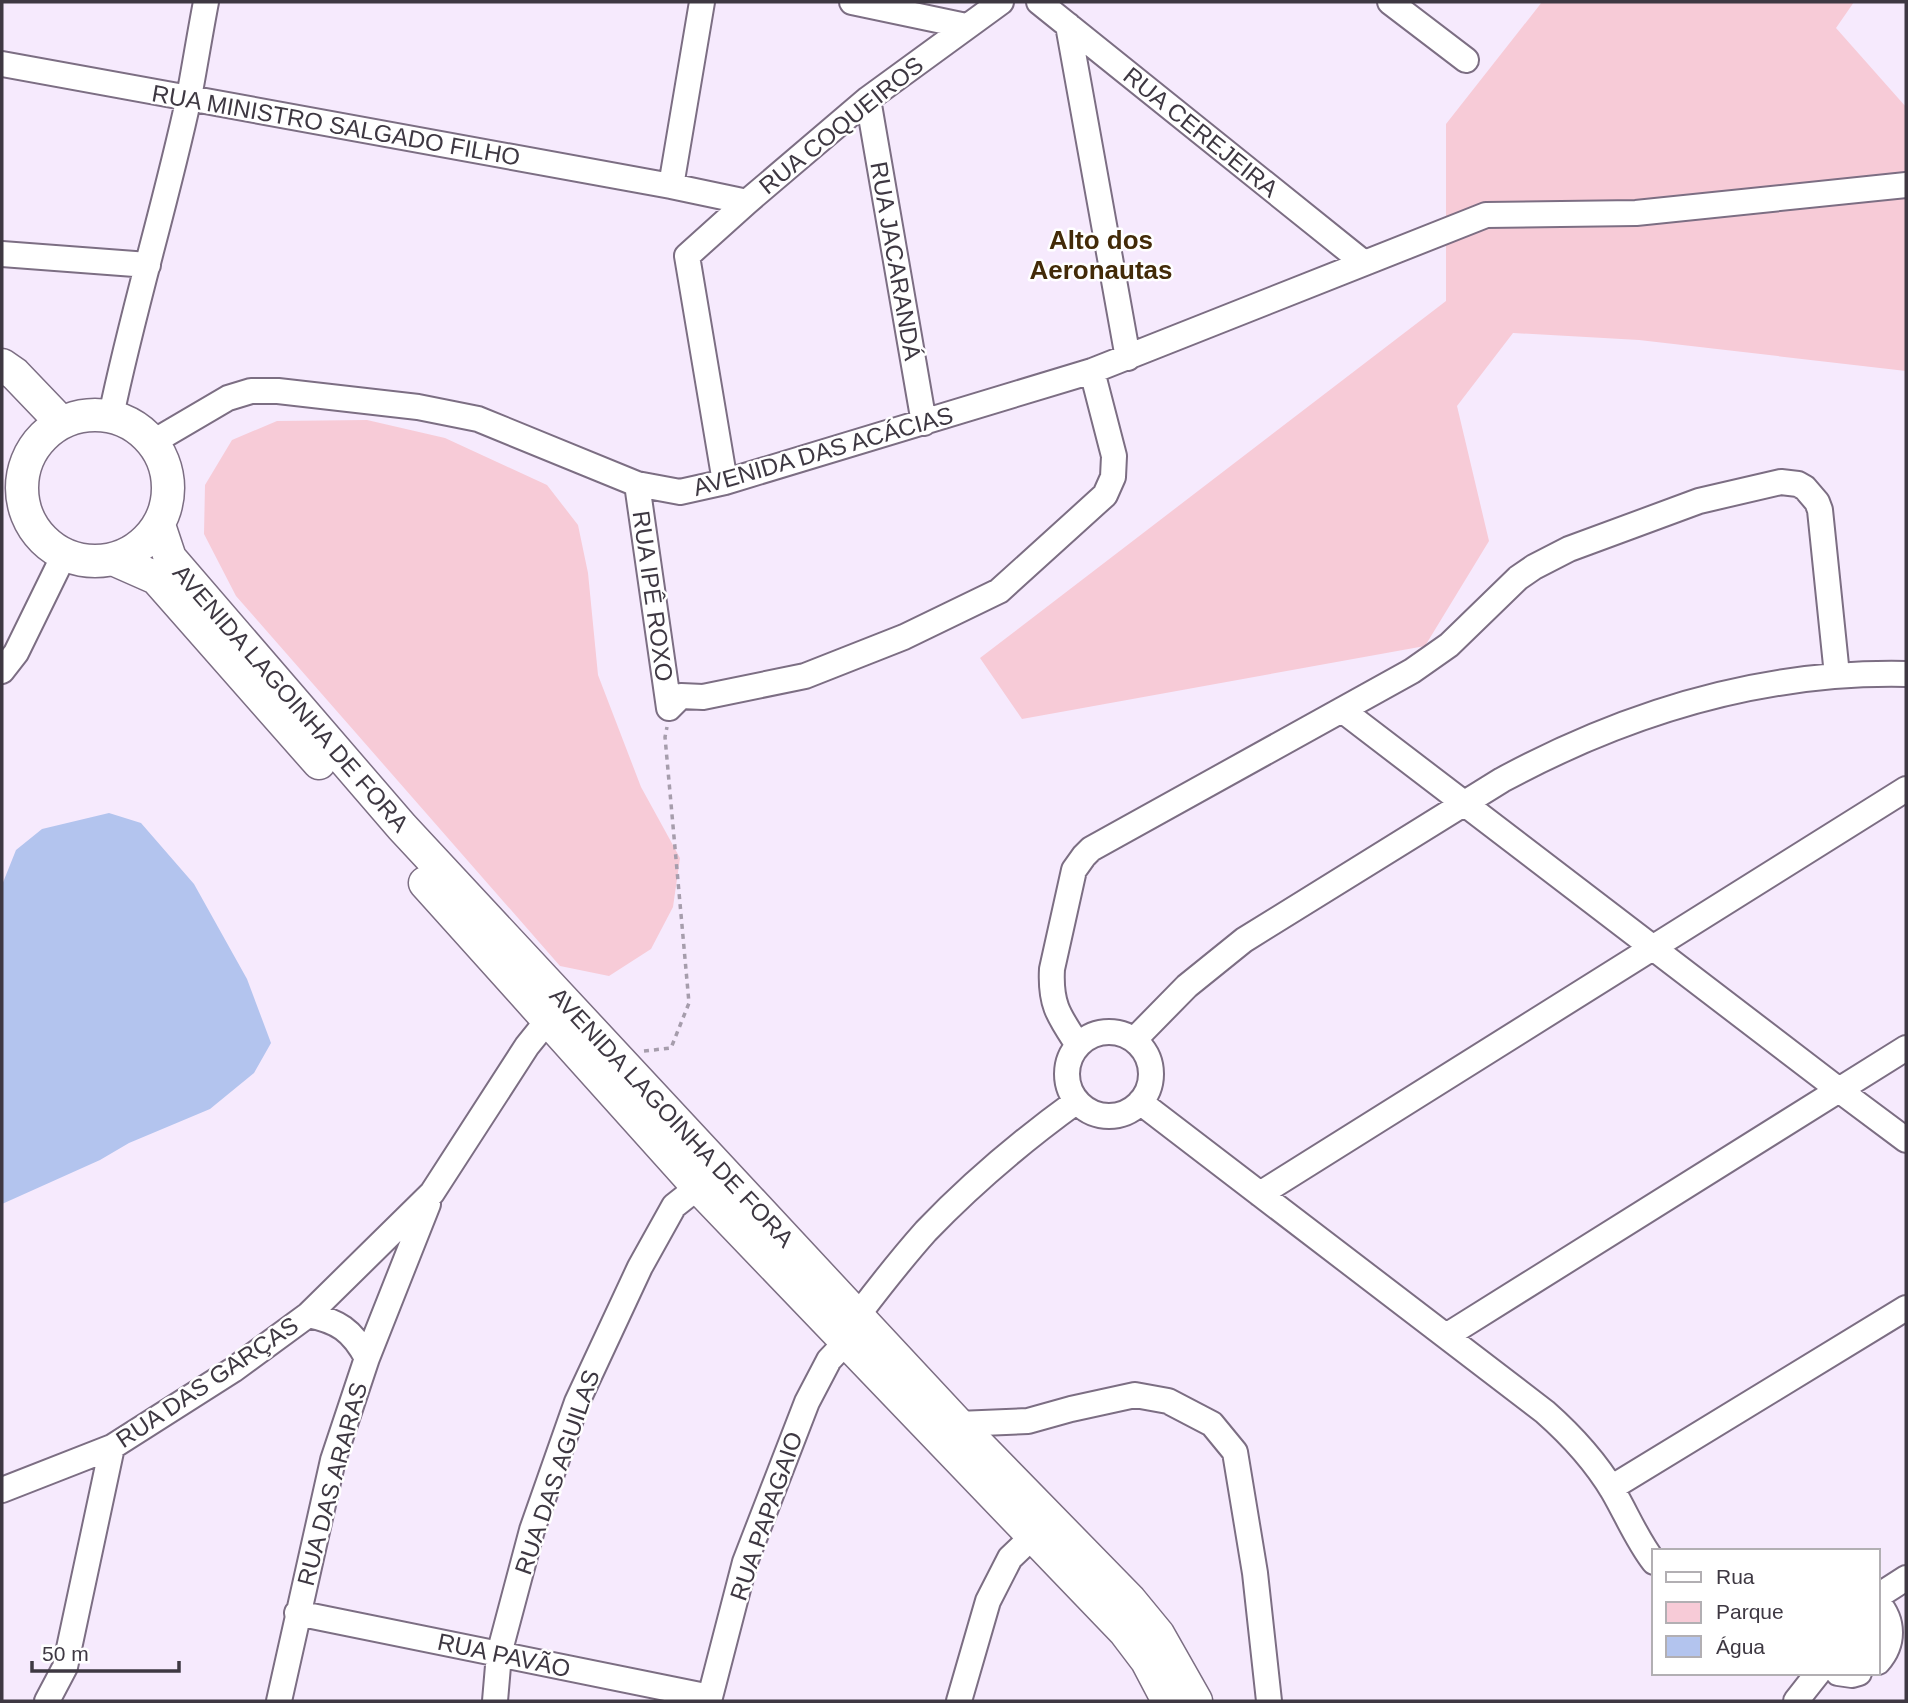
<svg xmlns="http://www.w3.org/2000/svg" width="1908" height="1703" font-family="Arial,sans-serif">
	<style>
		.green { fill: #f7cbd7 }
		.water { fill: #b3c4ee }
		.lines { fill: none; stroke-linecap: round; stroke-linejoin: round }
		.minor-casing { stroke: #7c6e83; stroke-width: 28 }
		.major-casing { stroke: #7c6e83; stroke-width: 35 }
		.path { stroke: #a69dac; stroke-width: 3.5; stroke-dasharray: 5 5; stroke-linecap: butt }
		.minor { stroke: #fff; stroke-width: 24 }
		.major { stroke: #fff; stroke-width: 32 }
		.labels { text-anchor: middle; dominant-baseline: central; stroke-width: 5; stroke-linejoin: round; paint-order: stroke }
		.street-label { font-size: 24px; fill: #3e3842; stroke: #fff }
		.neighbourhood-label { font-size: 26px; font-weight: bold; fill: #432a08; stroke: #fff }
	</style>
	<rect width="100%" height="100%" fill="#f6eafd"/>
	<path class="green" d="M1542,2H1854L1836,28L1906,107V371L1639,340L1513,333L1457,406L1489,541L1425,646L1022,719L980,658L1446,301V124Z
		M367,420L445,438L547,485L578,525L588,573L598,675L641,787L680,858L673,907L651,949L609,976L560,966L236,596L204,534L205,485L232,440L277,421Z"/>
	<path class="water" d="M109,813L141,823L194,884L247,979L271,1043L254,1073L210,1109L129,1143L100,1160L2,1204V885L16,850L42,829Z"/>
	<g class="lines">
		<defs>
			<path id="minor" d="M702,2L671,186L747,202
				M852,2L966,26
				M1039,2L1364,263
				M1390,2L1466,60
				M1068,25L1128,358
				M2,64L671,186
				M868,99L924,423
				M2,254L148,265
				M111,416C133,309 166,204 189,97C195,65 200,33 206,2
				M153,442L228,398L251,391H278L418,407L478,419L637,484L680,492L725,482L1092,371L1486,215L1636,213L1906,185
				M725,482L687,256L747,202L868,99L1001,2
				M637,484L669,708
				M2,671L16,653L64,555
				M669,708L681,696L703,697L805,676L904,637L999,591L1105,495L1113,477L1114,456L1092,371
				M1342,710L1839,1090L1906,1140
				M1067 1074a42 42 0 1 1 84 0a42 42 0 1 1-84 0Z
				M1134,1040L1187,986L1244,940L1502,780C1628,712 1762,671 1906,674
				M1078,1045C1059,1016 1050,1005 1052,969L1074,870L1084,856L1091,849L1412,671L1449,645L1518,578L1534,567L1569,549L1699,501L1781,482L1798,484L1805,488L1817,502L1820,510L1837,675
				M1140,1102L1545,1412C1571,1435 1595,1461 1613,1491C1627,1515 1637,1540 1654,1562
				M1260,1194L1906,789
				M308,1315C338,1321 352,1330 367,1358
				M858,1315C880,1286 902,1258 926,1231C972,1183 1023,1140 1077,1101
				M1446,1336L1906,1048
				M958,1424L1028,1421L1071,1409L1135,1395L1168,1401L1212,1424L1235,1452L1255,1573L1269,1701
				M1611,1488L1906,1308
				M2,1490L112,1447L233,1370L308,1315L432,1193L527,1046L548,1020L562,1008
				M1878,1596L1906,1578
				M1878,1603C1894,1621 1894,1644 1878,1662
				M297,1613L710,1697
				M1838,1673L1852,1675L1859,1673
				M47,1701L65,1667L112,1447
				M279,1701L333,1460L367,1358L428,1204
				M495,1701L499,1654L532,1530L577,1402L640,1267L674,1206L698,1187
				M709,1701L745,1562L807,1402L829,1360L846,1342
				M959,1701L988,1601L1010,1558L1032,1537
				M1796,1701L1818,1673"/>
			<path id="major" d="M2,365L15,374L61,422
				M22 488a73 73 0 1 1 146 0a73 73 0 1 1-146 0Z
				M159,525L170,558L402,827L958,1424L1130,1600L1158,1634L1196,1701
				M113,559L156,578L319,763
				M425,883L698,1187L1125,1632L1147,1661L1168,1701"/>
		</defs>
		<use href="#minor" class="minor-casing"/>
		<use href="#major" class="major-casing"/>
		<path class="path" d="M644,1051L671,1048L689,1003L665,737L667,727"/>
		<use href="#minor" class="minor"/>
		<use href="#major" class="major"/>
	</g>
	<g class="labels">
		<g class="street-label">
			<text transform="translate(336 125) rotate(10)">RUA MINISTRO SALGADO FILHO</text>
			<text transform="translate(841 125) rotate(-39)">RUA COQUEIROS</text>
			<text transform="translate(1201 132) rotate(39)">RUA CEREJEIRA</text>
			<text transform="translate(896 261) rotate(80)">RUA JACARANDÁ</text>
			<text transform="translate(823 451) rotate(-16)">AVENIDA DAS ACÁCIAS</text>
			<text transform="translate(653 596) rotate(82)">RUA IPÊ ROXO</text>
			<text transform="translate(291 698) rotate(49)">AVENIDA LAGOINHA DE FORA</text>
			<text transform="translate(672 1117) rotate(47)">AVENIDA LAGOINHA DE FORA</text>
			<text transform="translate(207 1382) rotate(-34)">RUA DAS GARÇAS</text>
			<text transform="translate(557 1472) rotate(-71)">RUA DAS AGUILAS</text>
			<text transform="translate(332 1484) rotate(-75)">RUA DAS ARARAS</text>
			<text transform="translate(766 1516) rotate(-71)">RUA PAPAGAIO</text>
			<text transform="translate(504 1655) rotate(12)">RUA PAVÃO</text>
		</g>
		<g class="neighbourhood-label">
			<text x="1101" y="240">Alto dos<tspan x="1101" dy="30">Aeronautas</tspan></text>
		</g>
	</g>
	<rect width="1908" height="1703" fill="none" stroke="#3e3842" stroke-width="7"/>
	<rect x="1652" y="1549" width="228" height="126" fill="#ffffff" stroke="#b2afb3" stroke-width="2"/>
	<rect x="1666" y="1572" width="35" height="10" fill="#ffffff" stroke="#b2afb3" stroke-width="2"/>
	<text x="1716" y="1584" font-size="21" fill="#3e3842">Rua</text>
	<rect x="1666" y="1602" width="35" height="21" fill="#f7cbd7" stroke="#b2afb3" stroke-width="2"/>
	<text x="1716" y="1619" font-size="21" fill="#3e3842">Parque</text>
	<rect x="1666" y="1636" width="35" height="21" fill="#b3c4ee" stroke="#b2afb3" stroke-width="2"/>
	<text x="1716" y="1654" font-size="21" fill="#3e3842">Água</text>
	<path d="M32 1661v10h147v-10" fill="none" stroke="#3e3842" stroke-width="3.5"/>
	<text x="42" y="1661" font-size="21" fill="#3e3842" stroke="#ffffff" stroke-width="5" paint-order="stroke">50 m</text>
</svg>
